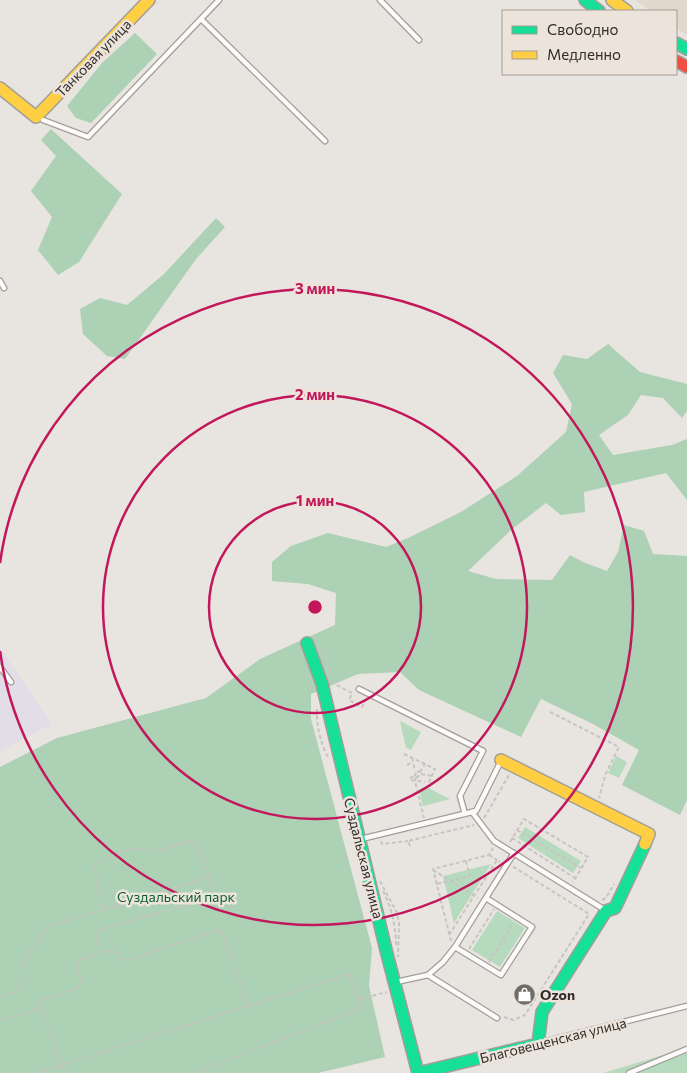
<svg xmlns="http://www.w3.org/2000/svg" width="687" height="1073" font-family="Commissioner,sans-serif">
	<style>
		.built { fill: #e2d9ce }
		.industrial { fill: #e2dde7 }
		.green { fill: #b6dabd }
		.forest { fill: #acd1b4 }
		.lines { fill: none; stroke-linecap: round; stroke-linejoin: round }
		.lane-casing { stroke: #a29f9b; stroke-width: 7 }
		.fast-casing { stroke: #a29f9b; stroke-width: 14 }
		.slow-casing { stroke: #a29f9b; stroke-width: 14 }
		.jam-casing { stroke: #a29f9b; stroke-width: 14 }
		.path { stroke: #c7c5c4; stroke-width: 2; stroke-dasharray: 4 2.5; stroke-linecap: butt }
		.lane { stroke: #fcfbfa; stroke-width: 4.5 }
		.fast { stroke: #16e098; stroke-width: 11 }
		.slow { stroke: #ffcf43; stroke-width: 11 }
		.jam { stroke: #f24e42; stroke-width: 11 }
		.ring { fill: none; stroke: #c2185b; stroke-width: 2.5 }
		.labels { text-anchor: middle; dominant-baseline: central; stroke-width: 5; stroke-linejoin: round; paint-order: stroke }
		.street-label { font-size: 14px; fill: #302d2a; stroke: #ece4db }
		.park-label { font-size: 14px; fill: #0b5f32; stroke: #ece4db }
		.poi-label { font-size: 14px; font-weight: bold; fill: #302d2a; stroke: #ece4db; text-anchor: start }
		.centre { fill: #c2185b; stroke: #ece4db; stroke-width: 2.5 }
		.ring-label { font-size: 15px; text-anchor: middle; font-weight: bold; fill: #c2185b; stroke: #ece4db; stroke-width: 5; stroke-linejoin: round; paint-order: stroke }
	</style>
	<rect width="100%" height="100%" fill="#e8e4df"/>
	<path class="built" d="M635,0H687V35L676,29V11H650Z"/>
	<path class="industrial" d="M0,648L52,724L0,751Z"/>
	<path class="green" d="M400,721L421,732L411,750L406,748Z
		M616,756L627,762L619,778L608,773Z
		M426,787L450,799L423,806L419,789Z
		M525,827L581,861L573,873L518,838Z
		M491,864L454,923L443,876Z
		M497,911L525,928L500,967L472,950Z
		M687,1048V1073H603Z"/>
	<path class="forest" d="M135,33L157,54L91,123L76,118L67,106L102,63Z
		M51,129L122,194L79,262L58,275L38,250L52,217L31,191L56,156L41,140Z
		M216,218L225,227L196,259L125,359L107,356L83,334L80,309L100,298L127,305L164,274Z
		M608,344L640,372L687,384V411L682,418L663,398L641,395L628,415L599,435L613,455L672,445L687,439V500L666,473L584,492L585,512L561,515L546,503L511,530L468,571L496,579L552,580L570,555L583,562L607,571L618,552L624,525L644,531L653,554L687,556V800L680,815L622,785L639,750L593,724L541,699L521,737L419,690L400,672L358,674L311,694V719L372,948L369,986L385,1057L318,1073H0V767L57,738L206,698L260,659L335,625L336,593L308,584L272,581V562L291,546L328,533L386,547L408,538L461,512L517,476L566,432L572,404L553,373L563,355L587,359Z"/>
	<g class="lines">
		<defs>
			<path id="lane" d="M380,0L419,40
				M201,19L325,141
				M43,120L88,137L219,0
				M0,281L4,288
				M0,667L11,682
				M359,689L483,751L460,796L465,814
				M472,812L494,841L605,910
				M361,839L476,811L501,761
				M455,947L501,975L532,927L486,898
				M428,975L497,1018
				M396,982L428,975L443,962L455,947L514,853
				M539,1043L687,1006
				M629,1073L687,1049"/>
			<path id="fast" d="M585,0L599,11
				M676,43L687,49
				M307,643L322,684L387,954L418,1073
				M418,1073L538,1044L542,1012L606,911L615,908L645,844"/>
			<path id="slow" d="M612,0L627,11
				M0,88L36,117L149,0
				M501,760L649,834L645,844"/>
			<path id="jam" d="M676,61L687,67"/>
		</defs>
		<use href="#lane" class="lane-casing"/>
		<use href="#fast" class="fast-casing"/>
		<use href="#slow" class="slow-casing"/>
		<use href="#jam" class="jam-casing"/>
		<path class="path" d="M323,648L330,675
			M331,682L352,693L349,700L362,707L366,700
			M317,709C316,725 321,745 329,759
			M550,712L619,747L606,773L599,798
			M404,754L435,769L428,784
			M412,758L415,771
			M407,765L413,762
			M420,772L425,764
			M421,774L432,776
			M416,777L415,781L424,818
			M410,778L415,776L418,777L420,772L416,771L415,776
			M411,780L425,782
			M484,818L509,775
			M517,830L581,868
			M512,838L575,878
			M381,841L382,844L408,841
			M510,842L524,819L588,857L573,882
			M410,846L408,841L474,825
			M489,855L497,860
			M433,870L478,898
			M380,881L397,913L399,924L398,957
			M437,884L470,876L466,861
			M383,891C392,908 396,928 396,947
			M602,900L606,898L614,884
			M449,935L497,860L500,862
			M451,941L433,869L489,855L493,848
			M469,949L494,909
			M100,953L95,935L99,930L216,897L199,849L192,841C180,843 169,848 157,851C150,852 144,848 137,849C124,850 101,856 94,867L103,909
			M489,962L513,924
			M0,997L21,991L22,962L29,957L32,947L40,939L47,927L209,877
			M360,999L387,992
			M41,1009L40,1005L43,1000L78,988L81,982L77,964L80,959L112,949L117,952L120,959L124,961L221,929L248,1005
			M504,1017L513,1020L525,1015L589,914L512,866
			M0,1020L41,1009L62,1065L349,974L362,1008L195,1073
			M37,1073L62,1065L66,1073"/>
		<use href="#lane" class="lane"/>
		<use href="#fast" class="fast"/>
		<use href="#slow" class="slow"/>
		<use href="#jam" class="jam"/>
	</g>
	<g class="ring">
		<circle cx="315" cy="607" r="106"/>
		<circle cx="315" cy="607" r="212"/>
		<path d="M0 563A318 318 0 1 1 0 651"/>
	</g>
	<defs>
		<symbol id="shop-disc" viewBox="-11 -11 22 22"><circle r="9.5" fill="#706d69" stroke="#ece4db"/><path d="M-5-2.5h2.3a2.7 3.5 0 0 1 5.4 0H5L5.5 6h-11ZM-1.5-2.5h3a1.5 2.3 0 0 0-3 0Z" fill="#fff"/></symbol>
	</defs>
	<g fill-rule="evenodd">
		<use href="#shop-disc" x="512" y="982" width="25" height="25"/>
	</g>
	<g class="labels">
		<g class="street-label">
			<text transform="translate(93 58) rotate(-46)">Танковая улица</text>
			<text transform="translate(364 858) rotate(76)">Суздальская улица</text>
			<text transform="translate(553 1040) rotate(-14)">Благовещенская улица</text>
		</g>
		<g class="park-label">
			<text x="176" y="896">Суздальский парк</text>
		</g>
		<g class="poi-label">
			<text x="540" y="994">Ozon</text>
		</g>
	</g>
	<circle cx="315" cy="607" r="8" class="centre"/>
	<g class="ring-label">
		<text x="315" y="294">3 мин</text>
		<text x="315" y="400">2 мин</text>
		<text x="315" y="506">1 мин</text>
	</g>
	<rect x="502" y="10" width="175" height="65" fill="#ece4db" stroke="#a19b94"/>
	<rect x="512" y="26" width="25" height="8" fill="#16e098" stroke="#a19b94"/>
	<text x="547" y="35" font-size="15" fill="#302d2a">Свободно</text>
	<rect x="512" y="51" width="25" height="8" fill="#ffcf43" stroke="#a19b94"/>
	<text x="547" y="60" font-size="15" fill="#302d2a">Медленно</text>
</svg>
